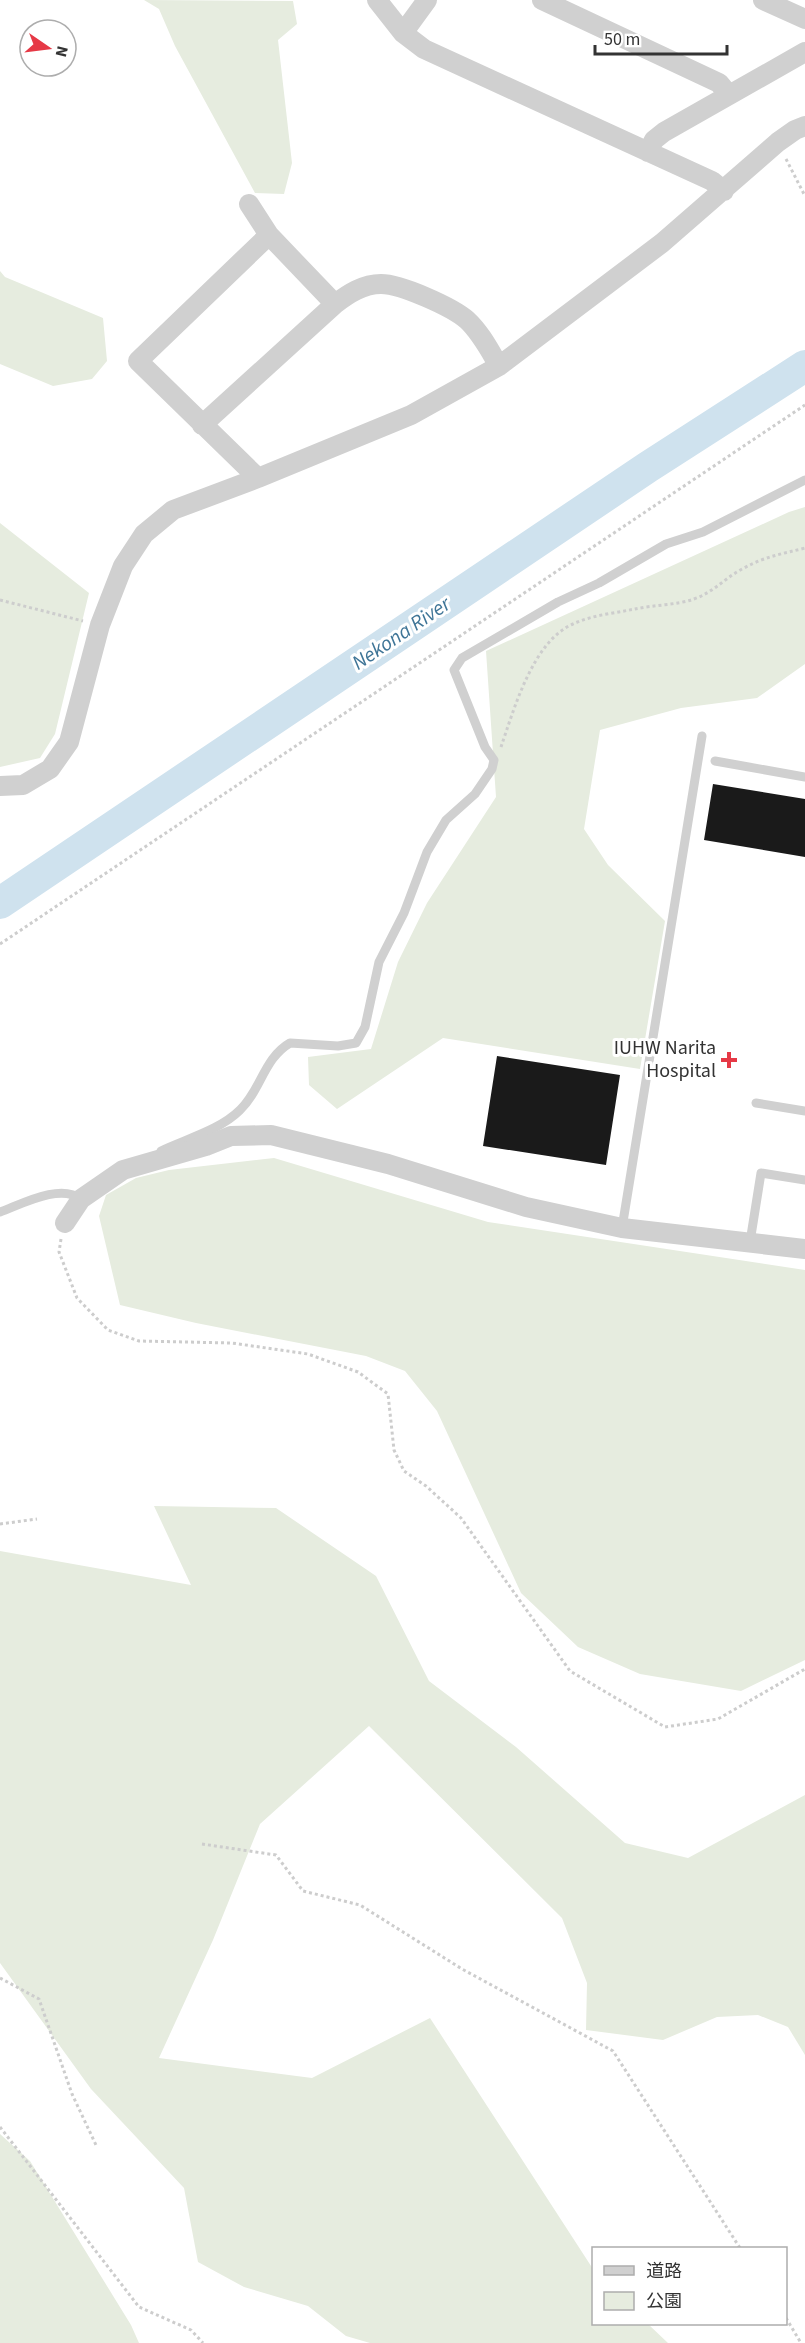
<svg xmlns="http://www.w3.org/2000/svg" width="805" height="2343" font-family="'Source Sans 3','Noto Sans JP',sans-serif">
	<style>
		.green { fill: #e6ecdf }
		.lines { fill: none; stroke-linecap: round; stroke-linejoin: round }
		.river { stroke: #cfe2ee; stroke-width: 32 }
		.building { fill: #1a1a1a }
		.path { stroke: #cdcdcd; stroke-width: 3; stroke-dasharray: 3 3; stroke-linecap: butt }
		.lane { stroke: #d0d0d0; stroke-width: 9 }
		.street { stroke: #d0d0d0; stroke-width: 20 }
		.poi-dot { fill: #e63946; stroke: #fff; stroke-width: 2 }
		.labels { text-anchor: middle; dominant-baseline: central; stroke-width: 6; stroke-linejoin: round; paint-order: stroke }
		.poi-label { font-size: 20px; fill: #333; stroke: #fff; text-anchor: end }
		.water-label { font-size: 21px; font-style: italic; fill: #3f7597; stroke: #fff }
	</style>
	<rect width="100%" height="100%" fill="#fff"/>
	<path class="green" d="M144,0L293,1L297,24L278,40L292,163L284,194L255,193L175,46L159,9Z
		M0,271L5,277L103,318L107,361L92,379L53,386L0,364Z
		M805,507V664L757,698L681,708L600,730L584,829L608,865L665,921L640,1069L443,1038L337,1109L309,1085L308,1057L371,1049L398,962L427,903L496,797L486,651L789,512Z
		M0,523L89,593L55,734L40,758L0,767Z
		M274,1158L488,1222L805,1270V1660L741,1691L640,1674L578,1647L521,1593L437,1411L405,1371L366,1356L196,1323L120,1305L99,1216L106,1195L136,1178L169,1170Z
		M154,1506L276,1508L376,1576L429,1681L516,1747L625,1843L688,1858L805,1795V2055L788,2027L758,2015L717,2017L663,2040L586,2030L587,1983L562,1918L369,1726L260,1824L213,1940L159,2058L312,2078L430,2018L593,2269L594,2324H648L668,2343H370L346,2336L308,2306L244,2287L198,2262L184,2188L91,2089L0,1963V1551L191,1585Z
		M0,2134L30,2161L131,2325L139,2343H0Z"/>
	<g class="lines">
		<path class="river" d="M0,903L648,467L805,366"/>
	</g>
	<path class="building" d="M713,784L805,799V857L704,840Z
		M497,1056L620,1075L606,1165L483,1146Z"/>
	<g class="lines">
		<path class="path" d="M786,159L805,196
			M0,600L83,621
			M501,747C514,709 533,641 573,624C592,615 615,613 635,609C653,605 677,605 694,599C714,592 726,577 744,568C766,556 782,554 805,548
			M0,944L805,405
			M61,1239L59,1252L77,1298L108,1330L139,1341L232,1343L308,1354L358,1372L388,1394L394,1450L404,1471L426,1486L461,1518L570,1671L665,1727L718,1719L805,1669
			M0,1524L37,1519
			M202,1844L276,1855L303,1891L360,1905L462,1969L613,2051L740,2248
			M0,1978L39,1999L72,2094L96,2145
			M0,2127L139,2307L191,2330L203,2343
			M786,2318L801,2343"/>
		<path class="lane" d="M715,761L805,777
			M756,1103L805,1111
			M161,1151C186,1139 220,1130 240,1110C261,1090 264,1058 290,1043L338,1046L356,1043L365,1027L379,962L404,913L427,852L446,820L475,794L492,769L494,760L485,747L454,670L462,658L558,602L599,583L666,544L703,532L805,480
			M0,1212C22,1204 60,1183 81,1199
			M622,1228L702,736
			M750,1242L761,1173L805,1180"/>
		<path class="street" d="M377,0L403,33L424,49L712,181L724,191
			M542,0L719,83L729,95
			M763,0L805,19
			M403,33L427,0
			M648,152L654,140L664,132L805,52
			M249,204L269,235L335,304
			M202,425L335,304C348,294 363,284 381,284C401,284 452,307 467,320C481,333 490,351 499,366
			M258,478L138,361L269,235
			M0,786L23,785L50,769L69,742L100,625L123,566L144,534L173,510L258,478L411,415L499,366L662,243L778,142L795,130L805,126
			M65,1223L81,1199L123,1170L206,1146L231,1136L271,1135L388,1164L526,1207L622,1228L805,1249"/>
	</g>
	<path class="poi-dot" d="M726 1051h6v6h6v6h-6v6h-6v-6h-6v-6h6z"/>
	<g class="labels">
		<g class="poi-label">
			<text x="716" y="1048">IUHW Narita<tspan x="716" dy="23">Hospital</tspan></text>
		</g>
		<g class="water-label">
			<text transform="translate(401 633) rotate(-34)">Nekona River</text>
		</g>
	</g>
	<rect x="592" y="2247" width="195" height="78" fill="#ffffff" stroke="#adadad" stroke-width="1.5"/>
	<rect x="604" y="2266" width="30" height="9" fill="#d0d0d0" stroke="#adadad" stroke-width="1.5"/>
	<text x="646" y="2277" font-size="18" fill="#333333">道路</text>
	<rect x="604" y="2292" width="30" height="18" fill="#e6ecdf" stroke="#adadad" stroke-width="1.5"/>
	<text x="646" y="2307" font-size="18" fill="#333333">公園</text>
	<g transform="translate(48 48) rotate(104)"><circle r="28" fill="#ffffff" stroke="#adadad" stroke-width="1.5"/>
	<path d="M0-4.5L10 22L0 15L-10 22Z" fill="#e63946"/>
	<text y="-9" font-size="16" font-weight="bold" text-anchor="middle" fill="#333333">N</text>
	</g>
	<path d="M595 45v9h132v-9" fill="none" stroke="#333333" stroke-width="3"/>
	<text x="604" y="45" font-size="18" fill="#333333" stroke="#ffffff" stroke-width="4.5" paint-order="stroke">50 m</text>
</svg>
